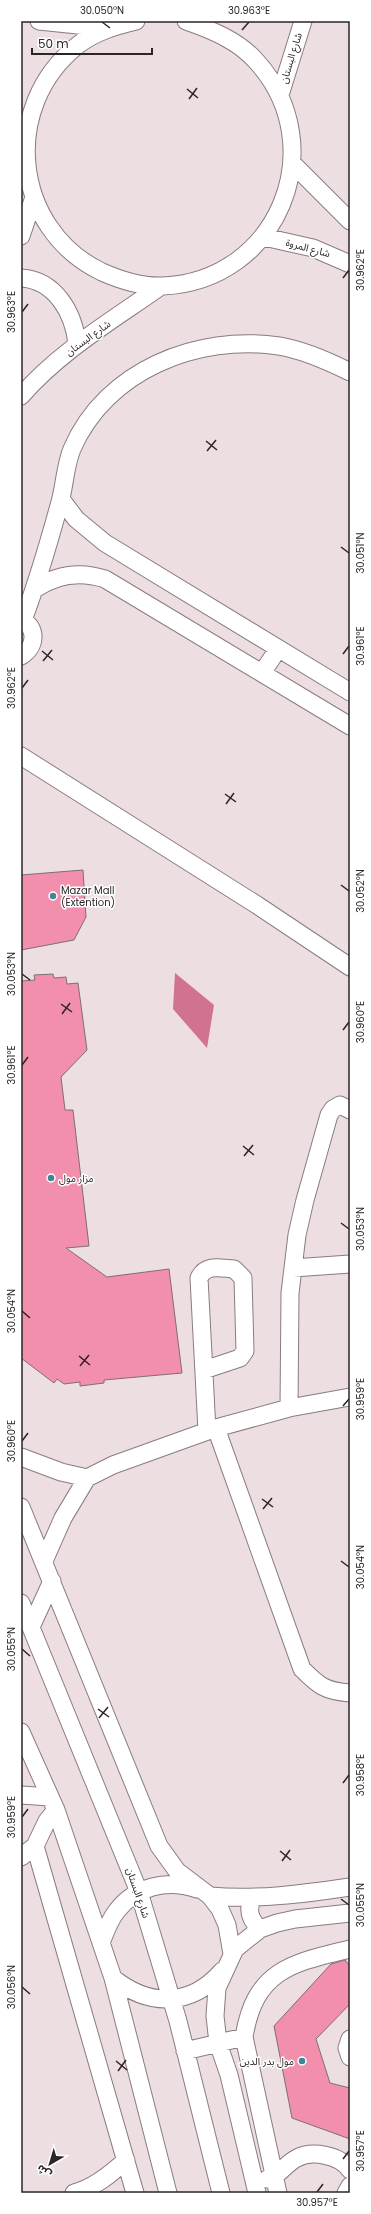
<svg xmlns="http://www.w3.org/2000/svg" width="371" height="2214" font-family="Poppins,'Noto Sans Arabic',sans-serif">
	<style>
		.water { fill: #d1728e }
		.building { fill: #f28fac; stroke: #7d6f72 }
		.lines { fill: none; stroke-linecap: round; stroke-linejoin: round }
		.minor-casing { stroke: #897c7f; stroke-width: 19 }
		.minor { stroke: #fff; stroke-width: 17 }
		.ticks { fill: none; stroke: #2b2527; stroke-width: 1.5 }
		.poi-dot { fill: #418693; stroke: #fff; stroke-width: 1.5 }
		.labels { text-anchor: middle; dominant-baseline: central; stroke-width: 3; stroke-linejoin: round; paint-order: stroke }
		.street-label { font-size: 10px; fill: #2b2527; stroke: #fff }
		.poi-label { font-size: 10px; fill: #2b2527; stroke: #fff; text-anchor: start }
		.neatline { fill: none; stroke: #2b2527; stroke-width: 1.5 }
		.ticks-label { font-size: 10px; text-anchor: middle; fill: #2b2527 }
	</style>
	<rect width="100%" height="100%" fill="#eddee1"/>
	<path class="water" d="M175,973L214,1005L207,1048L173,1009Z"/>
	<path class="building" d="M83,870L86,917L74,940L21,950V875Z
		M53,974L54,978L66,977L67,984L78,983L87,1050L61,1077L65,1110H73L89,1246L66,1248L107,1277L169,1269L182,1373L104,1380V1383L80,1386V1382L64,1384L57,1379L54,1383L21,1358V981L35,980L34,975Z
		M345,1960L350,1966V2004L316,2039L330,2083L350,2088V2139L292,2118L274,2026L331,1964Z"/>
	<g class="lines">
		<defs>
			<path id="minor" d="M39,21L107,28
				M136,21C115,26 95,32 78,45C0,106 12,229 102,272C120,280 142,287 163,286C278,281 333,147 257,62C239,41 212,30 186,21
				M280,95L303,21
				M293,164L350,221
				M21,236L33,200
				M264,237L313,248L350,264
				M21,278C56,280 74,314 77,344
				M21,396C60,351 113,320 161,286
				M61,499L76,519L105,543L350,692
				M35,589C57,574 80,571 105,579L350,726
				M21,619C38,628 36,647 21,656
				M23,620C38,581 49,542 60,502C65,484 65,466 72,449C106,370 198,334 279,346C304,350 328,361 350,372
				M262,673L278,649
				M21,756L257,905L350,967
				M293,1268L350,1264
				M204,1370L240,1358L245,1351L243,1278L234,1269C219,1268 206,1264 199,1278L207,1431
				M289,1408L290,1293L297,1235L305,1200L329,1115L333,1109L340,1105L350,1110
				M216,1428L302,1669C319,1686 325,1691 350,1693
				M21,1457L61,1472L87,1478
				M21,1507L159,1846L177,1871L210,1896L220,1909L227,1925L232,1954
				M44,1561L63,1518L87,1478L113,1465L216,1428L289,1408L350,1397
				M21,1603L139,1892L178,2021L221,2193
				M31,1627L52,1581
				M21,1732L56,1810L113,1978L168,2193
				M21,1795L50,1797
				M56,1810L47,1821L35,1846L135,2193
				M21,1857L35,1846
				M210,1896C257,1900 303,1894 350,1887
				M252,1898C247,1911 250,1920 260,1929
				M101,1943C105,1933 109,1921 116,1912C135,1886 167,1879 197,1889
				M113,1978C149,2007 191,2007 222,1971
				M350,2039L347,2048L350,2057
				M185,2051L244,2037
				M267,2179C279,2176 285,2164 297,2158C312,2150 340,2155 350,2170
				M74,2193C94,2188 111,2174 126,2160
				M257,2193L229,2075L218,2043L215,2016L217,1988L235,1949L260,1929L277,1923L295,1919L350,1913
				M278,2193L244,2037C255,1970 291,1963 350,1949
				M346,2193L350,2186"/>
		</defs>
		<use href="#minor" class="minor-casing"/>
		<use href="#minor" class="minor"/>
	</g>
	<path class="ticks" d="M102,22L110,28M242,30L249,22M187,89L198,98M189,99L197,88M343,278L349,270M22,312L28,304M206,441L217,450M207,451L216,440M341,547L349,553M42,651L53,660M343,654L349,646M43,661L52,650M22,688L28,680M225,794L236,802M226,804L234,793M341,885L349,891M22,974L30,980M61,1004L72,1012M62,1014L70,1003M343,1030L349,1022M22,1065L28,1057M243,1146L254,1155M244,1156L253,1145M341,1223L349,1229M22,1311L30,1318M79,1356L90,1365M80,1366L89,1355M343,1406L349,1399M22,1441L28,1433M262,1499L273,1507M263,1509L272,1498M341,1561L349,1567M22,1649L30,1656M98,1709L109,1717M99,1718L108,1707M343,1783L349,1775M22,1817L28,1809M280,1851L291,1860M282,1861L290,1850M341,1899L349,1905M22,1987L30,1994M116,2061L127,2070M118,2071L126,2060M343,2159L349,2151M317,2192L323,2184"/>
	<g class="poi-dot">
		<circle cx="53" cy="896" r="4"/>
		<circle cx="51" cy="1178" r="4"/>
		<circle cx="302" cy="2061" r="4"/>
	</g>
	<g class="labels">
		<g class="street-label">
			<text transform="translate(291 58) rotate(-73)">شارع البستان</text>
			<text transform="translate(308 248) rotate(15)">شارع المروة</text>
			<text transform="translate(88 338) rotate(-36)">شارع البستان</text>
			<text transform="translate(138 1893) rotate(71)">شارع البستان</text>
		</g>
		<g class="poi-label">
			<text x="61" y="890">Mazar Mall<tspan x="61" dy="12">(Extention)</tspan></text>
			<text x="59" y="1178">مزار مول</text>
			<text x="294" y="2061" text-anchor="end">مول بدر الدين</text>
		</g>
	</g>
	<rect width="371" height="2214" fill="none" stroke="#ffffff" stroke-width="44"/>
	<g transform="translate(50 2164) rotate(218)" stroke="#ffffff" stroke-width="3" paint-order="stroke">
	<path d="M0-3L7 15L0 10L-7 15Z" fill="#2b2527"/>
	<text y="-6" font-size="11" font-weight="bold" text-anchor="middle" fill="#2b2527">ش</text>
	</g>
	<path d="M32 48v6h120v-6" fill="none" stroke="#2b2527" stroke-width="2"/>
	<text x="38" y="48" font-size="12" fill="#2b2527" stroke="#ffffff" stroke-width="3" paint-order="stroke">50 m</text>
	<rect x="22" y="22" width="327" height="2170" class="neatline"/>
	<g class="ticks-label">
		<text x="102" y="14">30.050°N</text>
		<text x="249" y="14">30.963°E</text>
		<text transform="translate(360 270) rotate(-90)" y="4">30.962°E</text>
		<text transform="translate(11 312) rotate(-90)" y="4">30.963°E</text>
		<text transform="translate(360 553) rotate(-90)" y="4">30.051°N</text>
		<text transform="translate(360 646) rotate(-90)" y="4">30.961°E</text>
		<text transform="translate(11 688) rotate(-90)" y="4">30.962°E</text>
		<text transform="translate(360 891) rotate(-90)" y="4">30.052°N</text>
		<text transform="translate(11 974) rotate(-90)" y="4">30.053°N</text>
		<text transform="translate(360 1022) rotate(-90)" y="4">30.960°E</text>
		<text transform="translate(11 1065) rotate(-90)" y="4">30.961°E</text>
		<text transform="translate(360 1229) rotate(-90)" y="4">30.053°N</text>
		<text transform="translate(11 1311) rotate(-90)" y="4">30.054°N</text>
		<text transform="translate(360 1399) rotate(-90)" y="4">30.959°E</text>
		<text transform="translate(11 1441) rotate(-90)" y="4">30.960°E</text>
		<text transform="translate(360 1567) rotate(-90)" y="4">30.054°N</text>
		<text transform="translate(11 1649) rotate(-90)" y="4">30.055°N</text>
		<text transform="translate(360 1775) rotate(-90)" y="4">30.958°E</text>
		<text transform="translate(11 1817) rotate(-90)" y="4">30.959°E</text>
		<text transform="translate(360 1905) rotate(-90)" y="4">30.055°N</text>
		<text transform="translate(11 1987) rotate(-90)" y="4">30.056°N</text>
		<text transform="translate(360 2151) rotate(-90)" y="4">30.957°E</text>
		<text x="317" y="2206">30.957°E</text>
	</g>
</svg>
